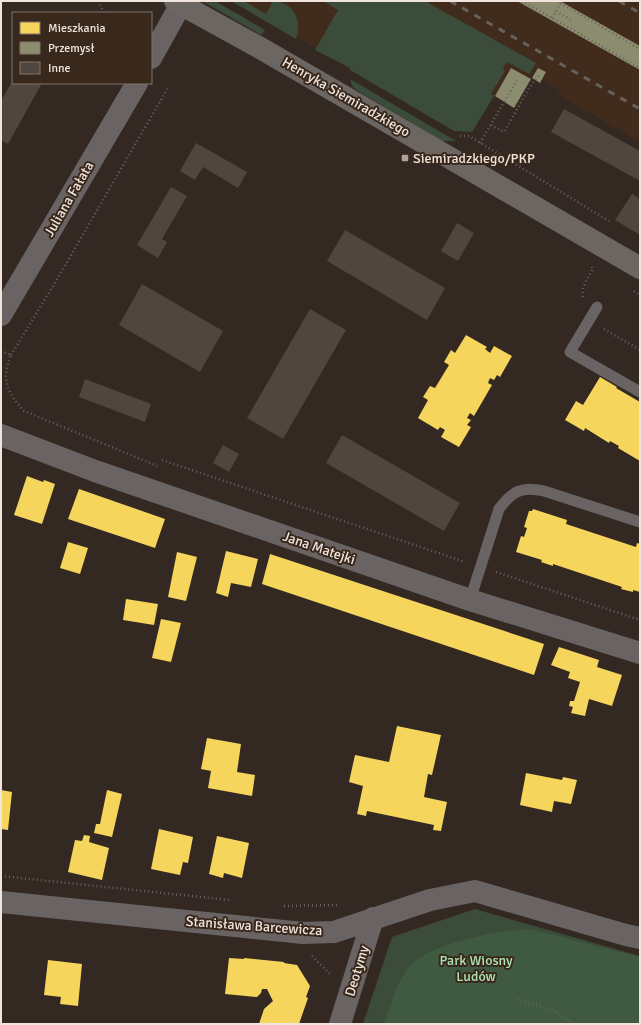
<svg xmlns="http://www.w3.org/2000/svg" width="641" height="1025" font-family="Signika,sans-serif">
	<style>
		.built { fill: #402b1c }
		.green { fill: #3c4c3b }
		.forest { fill: #405941 }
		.homes { fill: #f6d55c }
		.industry { fill: #8c8c6e }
		.building { fill: #51463e }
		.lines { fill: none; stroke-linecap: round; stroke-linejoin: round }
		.path { stroke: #686360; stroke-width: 2.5; stroke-dasharray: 1 3; stroke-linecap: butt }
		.lane { stroke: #696463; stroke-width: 11 }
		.street { stroke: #696463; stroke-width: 22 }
		.secondary { stroke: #6c6663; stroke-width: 22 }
		.rail { stroke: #67615e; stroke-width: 3; stroke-dasharray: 7 7; stroke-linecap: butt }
		.poi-dot { fill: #aea39b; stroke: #39281c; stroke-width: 1.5 }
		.labels { text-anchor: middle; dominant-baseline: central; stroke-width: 4; stroke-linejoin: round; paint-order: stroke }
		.street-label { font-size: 14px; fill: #f0e4dc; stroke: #39281c }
		.poi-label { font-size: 14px; fill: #f0e4dc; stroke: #39281c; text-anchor: start }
		.park-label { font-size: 14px; fill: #aee4b4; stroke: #39281c }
	</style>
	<rect width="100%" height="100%" fill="#332922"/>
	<path class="built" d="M236,1H640V142L558,95L561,91L534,75L531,79L511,68L495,96L316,49Z"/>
	<path class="green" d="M202,1H215L265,30L261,35Z
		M231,1H244L266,14L273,1C293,1 303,22 296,39Z
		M323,1H425L536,63L529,74L507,62L503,68L505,71L491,94L494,96L472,132L454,131L350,70V68L315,50L338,10Z
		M350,79L456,141H442L358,91L352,86Z
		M475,909L640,956V1024H363L392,937Z"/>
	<path class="forest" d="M517,930H533L640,957V1024H384C391,1005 396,984 408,968C425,945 489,933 517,930Z"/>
	<path class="homes" d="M466,335L487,347L485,349L490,353L494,346L512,356L500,377L497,375L494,380L490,378L488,383L492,385L474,416L470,413L467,418L471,420L467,425L471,427L459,447L441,437L445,430L440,427L438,430L418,418L428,400L423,397L430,386L435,388L449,365L444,362L451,350L455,353Z
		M600,377L617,387L616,388L640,402V461L618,448L619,446L610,441L609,443L585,428L584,431L565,420L576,401L583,405Z
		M27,476L43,482L44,480L55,484L42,524L14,515Z
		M79,489L165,519L155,548L68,519Z
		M533,509L567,520L566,524L636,547L637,543L640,544V592L633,590V592L621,589L622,587L553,564V566L541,562L542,560L516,552L521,536L524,537L527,528L524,527L529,511H532Z
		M68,542L88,548L80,574L60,568Z
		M226,551L258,559L251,587L231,583L228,597L216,593Z
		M177,552L197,557L186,601L168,597Z
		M270,554L544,644L534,675L262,584Z
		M126,599L158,604L154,625L123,620Z
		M161,619L181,623L171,662L152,658Z
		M559,647L599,660L597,667L622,675L612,706L589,699L585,716L571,713L573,707L569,706L570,701H574L580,682L568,678L570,672L551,665Z
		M397,726L441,735L432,775L428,774L424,797L447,802L441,831L433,830L434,825L367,811L366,816L357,814L363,786L349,782L355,755L389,762Z
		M207,738L241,744L237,772L255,775L252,796L208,788L211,771L201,769Z
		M526,773L562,780L563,777L577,780L571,804L554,801L552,812L520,805Z
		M1,790L12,792L8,830L1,829Z
		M107,790L122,794L112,837L94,833L96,824H100Z
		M159,829L193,837L188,863L183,862L180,875L151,869Z
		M84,835L90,836L89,842L109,848L102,880L68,872L75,840L82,841Z
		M217,836L249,843L242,878L224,873L223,878L209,874Z
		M229,958L244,959V958L284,962V963L297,965L310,986L306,997L308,998L299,1024H259L264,1009L273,1001L267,989H262L261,993L257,997L225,994Z
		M48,960L82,964L78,1006L60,1004L61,997L44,995Z"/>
	<path class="industry" d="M517,1H560L640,46V70Z
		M511,68L531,79L514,108L495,96Z
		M538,68L546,72L540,83L532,78Z"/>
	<path class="building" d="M13,80V83H42L8,144L1,140V101Z
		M564,109L640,151V181L551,132Z
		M196,143L247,172L238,188L203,167L195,180L180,171Z
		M171,187L187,196L162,239L167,242L158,258L137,245Z
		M632,194L640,199V235L615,220Z
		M457,223L474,233L458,261L441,251Z
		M345,230L445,288L427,320L327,261Z
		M142,284L223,331L200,372L119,325Z
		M310,309L346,330L283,439L247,418Z
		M85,379L151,404L145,422L79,397Z
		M342,435L460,503L444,531L326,463Z
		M223,445L239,454L229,472L213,463Z"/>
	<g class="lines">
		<path class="path" d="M98,1L104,13
			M522,1L640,68
			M557,1L640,49
			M556,11L571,20
			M552,18L561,3
			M491,125L504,132L529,88L540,74
			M460,136H469L609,221
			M480,143L517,80
			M634,291L640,295
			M583,297C581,288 588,277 593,269L592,267
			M604,329L640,350
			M1,351L11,355C1,379 7,393 24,411L160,467
			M11,355L59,276L169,86
			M162,460L465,562
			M496,572L640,620
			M1,876L229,900
			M284,906L337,905
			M312,956L331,975
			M517,999L554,1011L573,1024"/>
		<path class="lane" d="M597,307L570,352L640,392
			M470,600L499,509C512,491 522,486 544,491L640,522"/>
		<path class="street" d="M151,58L181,4
			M1,315L137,83
			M1,435L95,471L470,600L640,653
			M1,902L303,933L334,932L430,900L475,891L626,935L640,938
			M340,1024L373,918"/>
		<path class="secondary" d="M175,1L262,49L640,268"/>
		<path class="rail" d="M450,1L640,109
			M619,1L640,13"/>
	</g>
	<rect class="poi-dot" x="401" y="154" width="8" height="8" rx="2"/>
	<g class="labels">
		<g class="street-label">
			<text transform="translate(346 97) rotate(30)">Henryka Siemiradzkiego</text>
			<text transform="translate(69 199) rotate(-60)">Juliana Fałata</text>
			<text transform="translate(319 548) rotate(19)">Jana Matejki</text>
			<text transform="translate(254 926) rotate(4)">Stanisława Barcewicza</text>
			<text transform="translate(357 971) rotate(-73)">Deotymy</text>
		</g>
		<g class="poi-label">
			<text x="413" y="158">Siemiradzkiego/PKP</text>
		</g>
		<g class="park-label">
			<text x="476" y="960">Park Wiosny<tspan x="476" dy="16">Ludów</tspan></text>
		</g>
	</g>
	<rect width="641" height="1025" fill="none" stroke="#f0e4dc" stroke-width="4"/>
	<rect x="12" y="12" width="140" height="72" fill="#39281c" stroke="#827369"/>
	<rect x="20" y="22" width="20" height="12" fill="#f6d55c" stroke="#827369"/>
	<text x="48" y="32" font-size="12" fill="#f0e4dc">Mieszkania</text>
	<rect x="20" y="42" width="20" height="12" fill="#8c8c6e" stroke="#827369"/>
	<text x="48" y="52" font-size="12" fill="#f0e4dc">Przemysł</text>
	<rect x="20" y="62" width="20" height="12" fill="#51463e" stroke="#827369"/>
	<text x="48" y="72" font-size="12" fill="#f0e4dc">Inne</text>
</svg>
